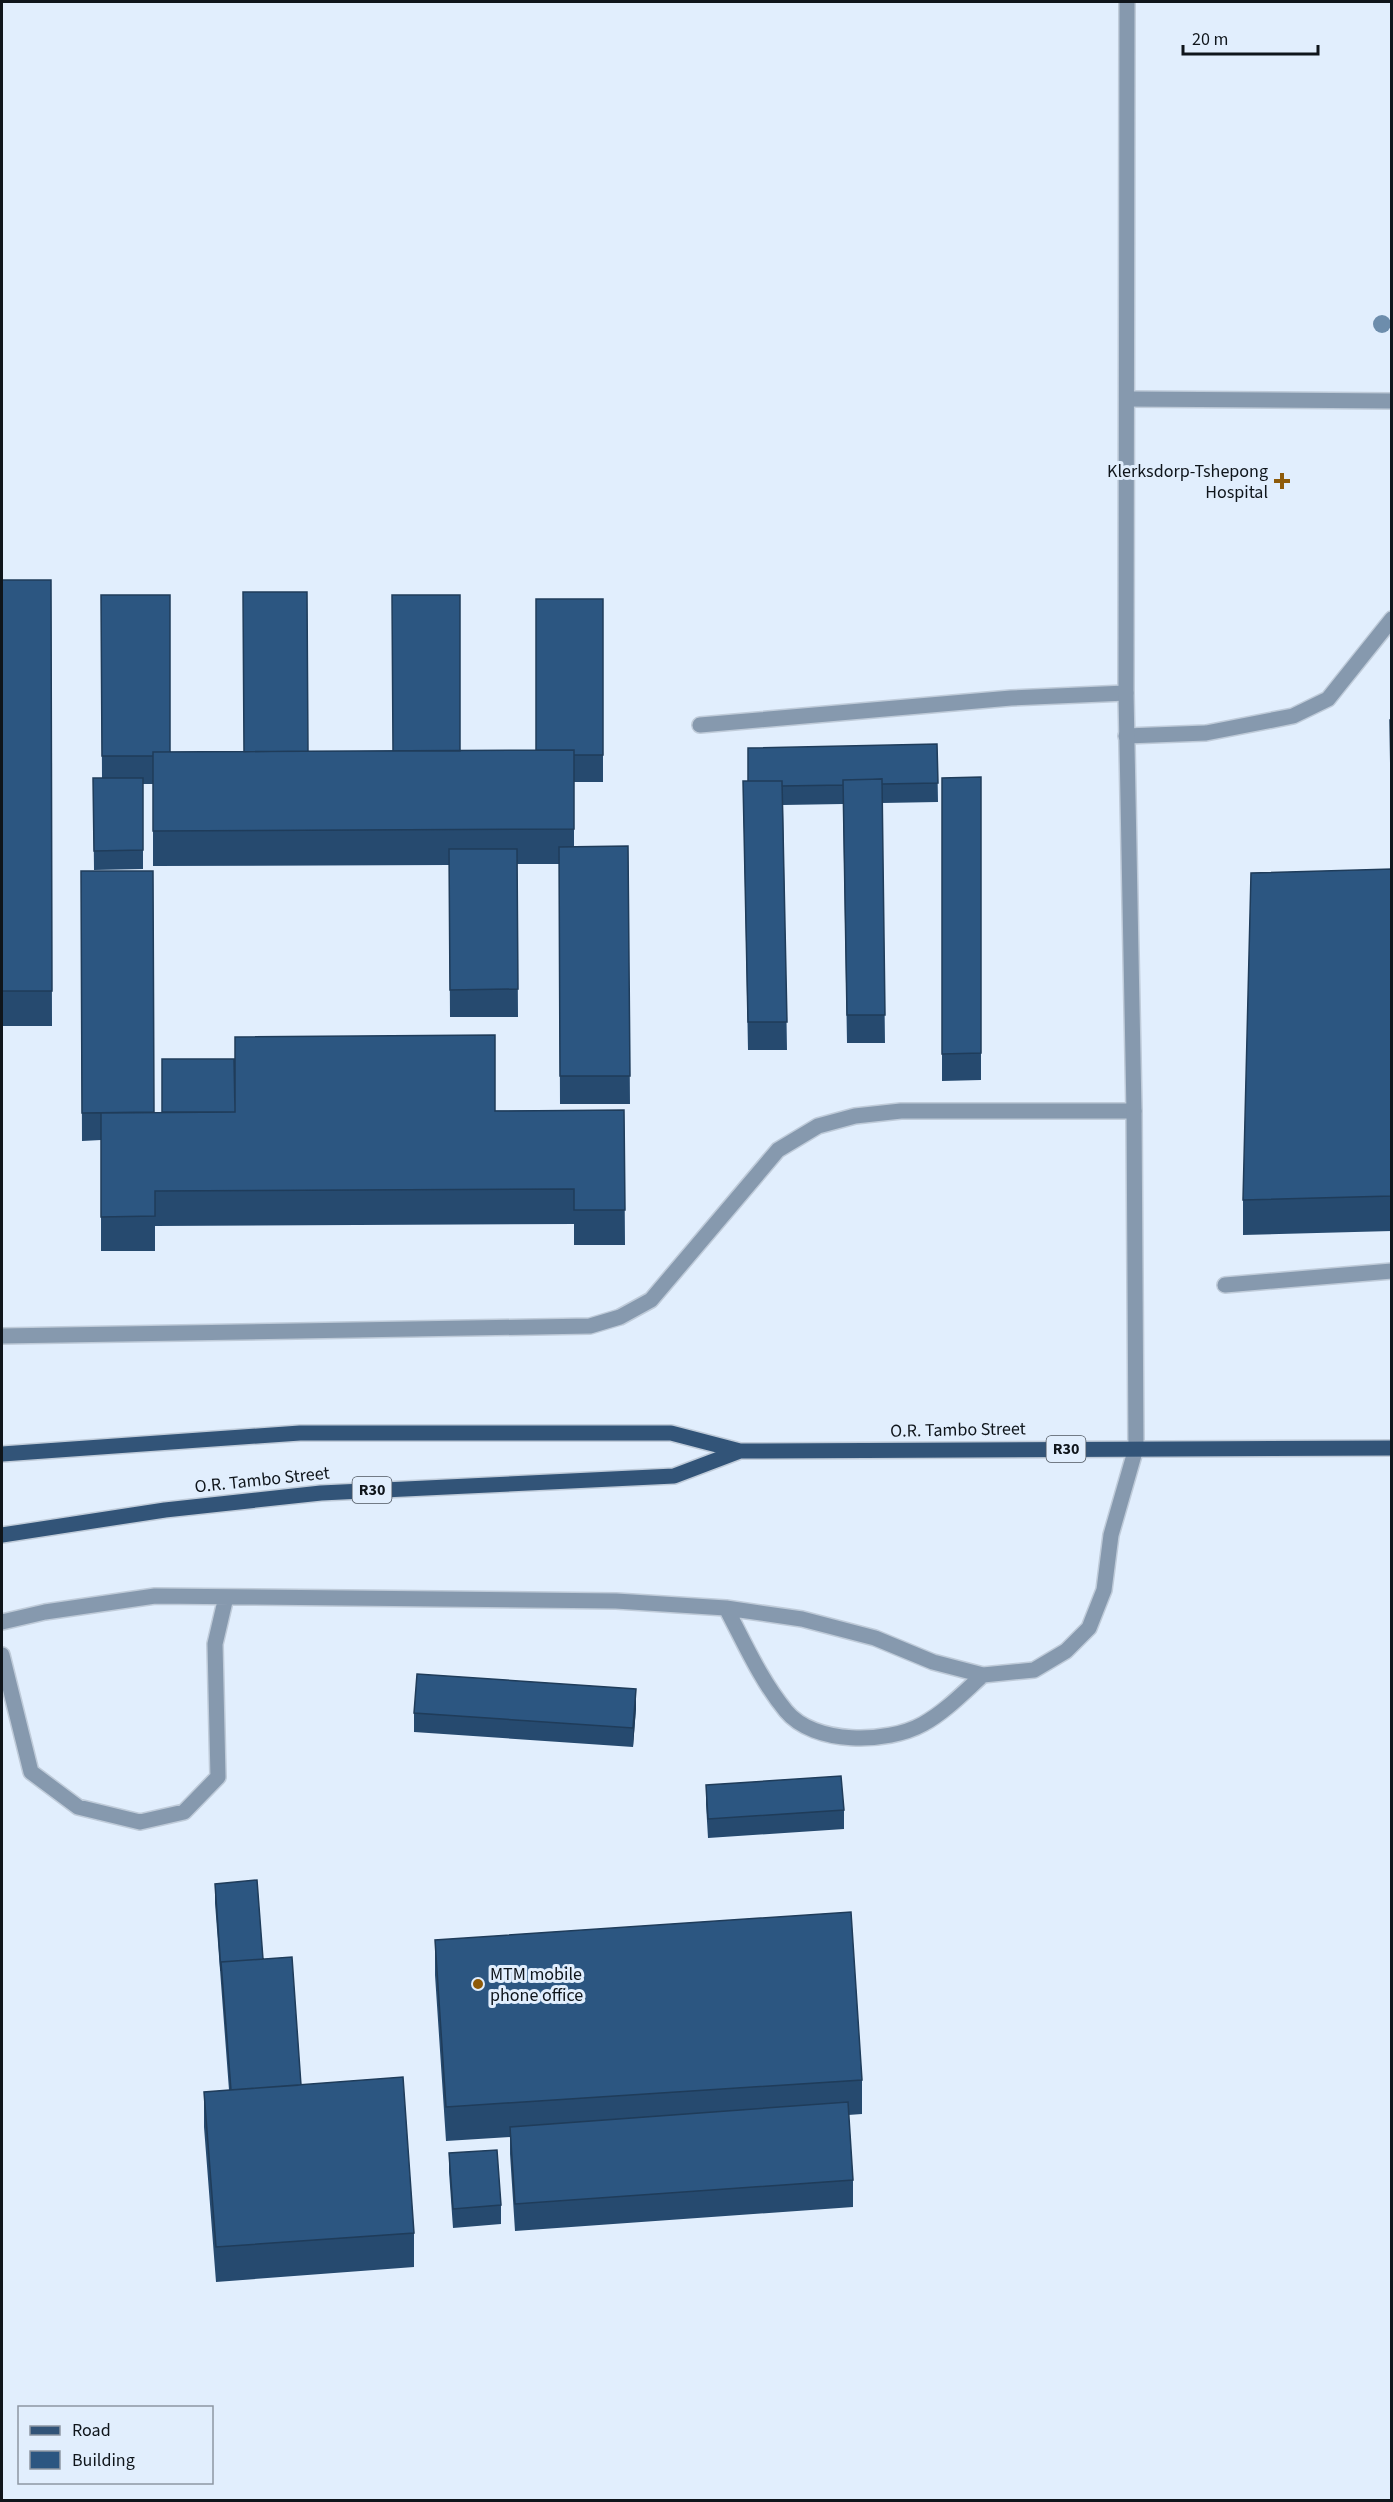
<svg xmlns="http://www.w3.org/2000/svg" width="1393" height="2502" font-family="'Source Sans 3',sans-serif">
	<style>
		.lines { fill: none; stroke-linecap: round; stroke-linejoin: round }
		.lane-casing { stroke: #bfcbd9; stroke-width: 18 }
		.street-casing { stroke: #bfcbd9; stroke-width: 18 }
		.primary-casing { stroke: #bfcbd9; stroke-width: 18 }
		.lane { stroke: #8699ae; stroke-width: 15 }
		.street { stroke: #8699ae; stroke-width: 15 }
		.primary { stroke: #325478; stroke-width: 15 }
		.tree { fill: #6d8dac }
		.wall { fill: #264a6f }
		.shaded-wall { fill: #1f3c5a }
		.building { fill: #2c5681; stroke: #1f3c5a; stroke-width: 1.5 }
		.poi-dot { fill: #8e5b0a; stroke: #e1eefd; stroke-width: 2 }
		.labels { text-anchor: middle; dominant-baseline: central; stroke-width: 6; stroke-linejoin: round; paint-order: stroke }
		.shield { fill: #e1eefd; stroke: #4e565f; stroke-width: 1.5 }
		.shield-label { font-size: 16px; font-weight: bold; fill: #0f151b }
		.poi-label { font-size: 18px; fill: #0f151b; stroke: #e1eefd; text-anchor: end }
		.street-label { font-size: 18px; fill: #0f151b; stroke: #e1eefd }
	</style>
	<rect width="100%" height="100%" fill="#e1eefd"/>
	<g class="lines">
		<defs>
			<path id="lane" d="M1128,399L1392,401
				M700,725L1011,698L1126,693
				M1126,736L1206,733L1293,716L1328,699L1392,619
				M1225,1285L1392,1271
				M2,1336L590,1326L620,1317L651,1300L778,1150L818,1126L855,1116L901,1111H1134
				M726,1608C744,1642 761,1681 786,1711C814,1745 887,1744 923,1724C945,1712 964,1692 983,1675
				M2,1622L45,1612L155,1596L616,1601L726,1608L802,1619L875,1638L933,1662L983,1675L1034,1670L1066,1651L1089,1628L1104,1590L1111,1535L1136,1448
				M2,1655L31,1772L78,1807L140,1822L184,1812L218,1777L215,1644L226,1597"/>
			<path id="street" d="M1127,2L1126,693L1134,1111L1136,1448"/>
			<path id="primary" d="M2,1454L300,1433H671L740,1451L1392,1448
				M2,1535L165,1510L321,1493L674,1476L740,1451"/>
		</defs>
		<use href="#lane" class="lane-casing"/>
		<use href="#street" class="street-casing"/>
		<use href="#primary" class="primary-casing"/>
		<use href="#lane" class="lane"/>
		<use href="#street" class="street"/>
		<use href="#primary" class="primary"/>
	</g>
	<circle class="tree" cx="1382" cy="324" r="9"/>
	<path class="wall" d="M2,580H51L52,1026H2Z
		M101,595L170,752L536,750L603,599V782H574V847L628,846L630,1104H560L559,864H517L518,1017H450L449,865L153,866V784H143V869L94,870L93,778H102Z
		M937,744L938,802L882,803L885,1043H847L843,804L783,805L787,1050H748L743,781H748Z
		M981,777V1080L942,1081V778Z
		M1392,869V1231L1243,1235V1200Z
		M81,871L154,1112L624,1110L625,1245H574V1224L155,1226V1251H101V1140L82,1141Z
		M636,1708L633,1747L414,1732V1713Z
		M706,1785L844,1810V1829L708,1838L706,1804Z
		M215,1884L263,1959L301,2085L414,2233V2267L216,2282L204,2127V2092L229,2090L215,1903Z
		M435,1940L862,2080V2114L848,2115L853,2180V2207L515,2231L510,2154V2137L446,2141L435,1975Z
		M449,2153L501,2205V2224L453,2228L449,2172Z"/>
	<path class="shaded-wall" d="M636,1689V1708L633,1747V1728Z"/>
	<path class="building" d="M2,580H51L52,991H2Z
		M243,592H307L308,751L244,752Z
		M101,595H170V752H153V756H102Z
		M392,595H460V751H393Z
		M536,599H603V755H574V750H536Z
		M1390,720H1392V834Z
		M937,744L938,783L882,784V779L843,780V785L782,786V781H748V748Z
		M574,750V829L153,831V752Z
		M981,777V1053L942,1054V778Z
		M93,778H143V850L94,851Z
		M882,779L885,1015H847L843,780Z
		M743,781H782L787,1022H748Z
		M628,846L630,1076H560L559,847Z
		M449,849H517L518,989L450,990Z
		M1392,869V1196L1243,1200L1251,873Z
		M81,871H153L154,1112L82,1113Z
		M495,1035V1111L624,1110L625,1210H574V1189L155,1191V1216L101,1217V1113L235,1112V1037Z
		M162,1059H234L235,1112H162Z
		M417,1674L636,1689L633,1728L414,1713Z
		M841,1776L844,1810L708,1819L706,1785Z
		M257,1880L263,1959L221,1962V1971L215,1884Z
		M851,1912L862,2080L446,2107L435,1940Z
		M292,1957L301,2085L231,2090L221,1962Z
		M403,2077L414,2233L216,2247L204,2092Z
		M848,2102L853,2180L515,2204L510,2127Z
		M497,2150L501,2205L453,2209L449,2153Z"/>
	<g class="poi-dot">
		<path d="M1279 472h6v6h6v6h-6v6h-6v-6h-6v-6h6z"/>
		<circle cx="478" cy="1984" r="6"/>
	</g>
	<g class="labels">
		<g class="shield">
			<rect x="1046.5" y="1436" width="39" height="26" rx="4.5"/>
			<rect x="352.5" y="1477" width="39" height="26" rx="4.5"/>
		</g>
		<g class="shield-label">
			<text x="1066" y="1449">R30</text>
			<text x="372" y="1490">R30</text>
		</g>
		<g class="poi-label">
			<text x="1268" y="471">Klerksdorp-Tshepong<tspan x="1268" dy="21">Hospital</tspan></text>
			<text x="490" y="1974" text-anchor="start">MTM mobile<tspan x="490" dy="21">phone office</tspan></text>
		</g>
		<g class="street-label">
			<text transform="translate(958 1430) rotate(-1)">O.R. Tambo Street</text>
			<text transform="translate(262 1480) rotate(-6)">O.R. Tambo Street</text>
		</g>
	</g>
	<rect width="1393" height="2502" fill="none" stroke="#0f151b" stroke-width="6"/>
	<rect x="18" y="2406" width="195" height="78" fill="#e1eefd" stroke="#8d97a3" stroke-width="1.5"/>
	<rect x="30" y="2426" width="30" height="9" fill="#325478" stroke="#8d97a3" stroke-width="1.5"/>
	<text x="72" y="2436" font-size="18" fill="#0f151b">Road</text>
	<rect x="30" y="2451" width="30" height="18" fill="#2c5681" stroke="#8d97a3" stroke-width="1.5"/>
	<text x="72" y="2466" font-size="18" fill="#0f151b">Building</text>
	<path d="M1183 45v9h135v-9" fill="none" stroke="#0f151b" stroke-width="3"/>
	<text x="1192" y="45" font-size="18" fill="#0f151b" stroke="#e1eefd" stroke-width="4.5" paint-order="stroke">20 m</text>
</svg>
